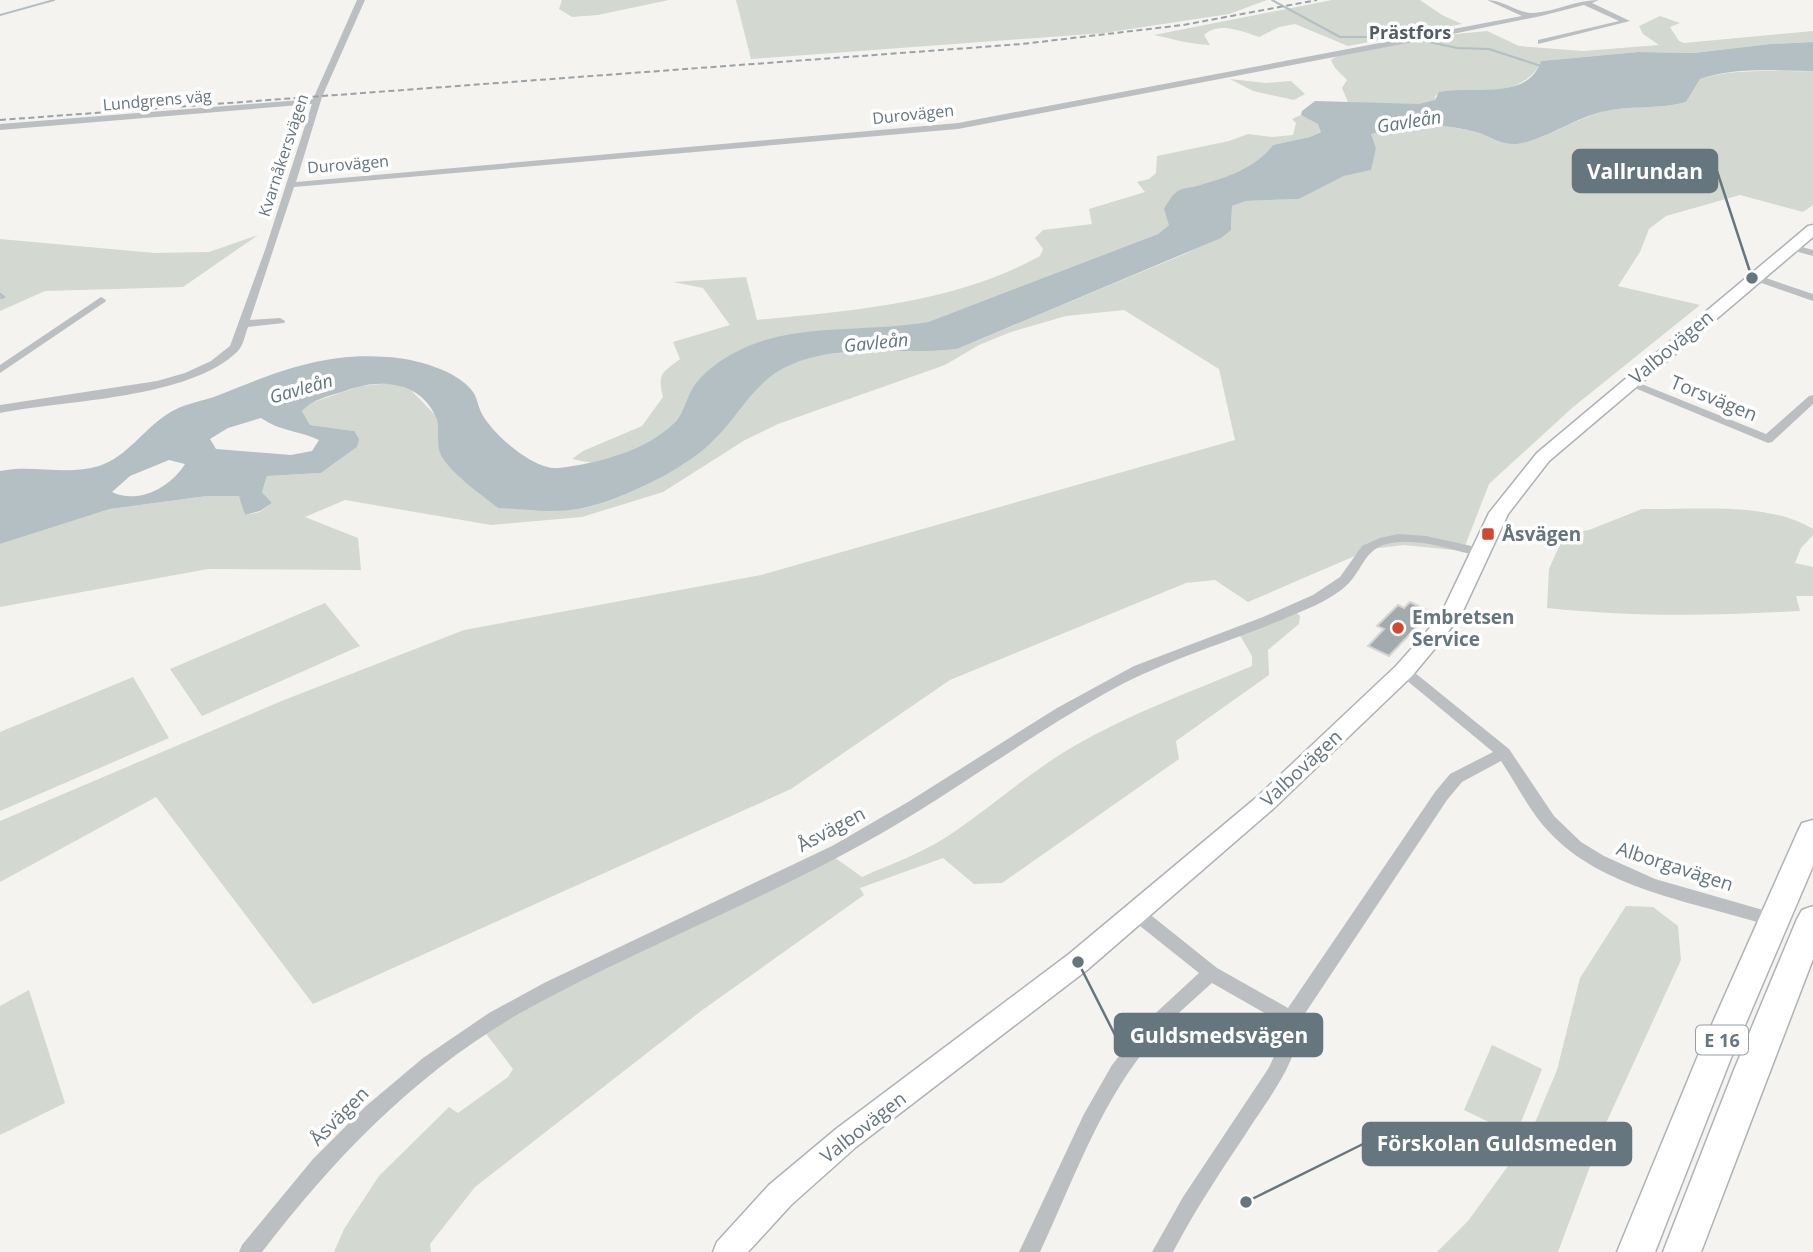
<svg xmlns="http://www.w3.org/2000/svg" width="1813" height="1252" font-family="'Open Sans',sans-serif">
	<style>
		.green { fill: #d3d8d0 }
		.water { fill: #b3bfc2; fill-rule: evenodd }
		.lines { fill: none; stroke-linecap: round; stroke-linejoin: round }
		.stream-far1 { stroke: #b3bfc2; stroke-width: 2 }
		.stream { stroke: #b3bfc2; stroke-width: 2.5 }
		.building { fill: #a3abaf; stroke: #d5d5d3; stroke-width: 2 }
		.street-tunnel { stroke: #c9cece; stroke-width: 18; stroke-dasharray: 18 9; stroke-linecap: butt }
		.secondary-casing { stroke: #adb3b6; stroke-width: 3 }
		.highway-casing { stroke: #aeb3b5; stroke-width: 3 }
		.street { fill: #bbbfc2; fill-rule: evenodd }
		.secondary { fill: #fff; fill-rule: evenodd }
		.highway { fill: #fff; fill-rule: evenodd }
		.rail { stroke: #9ba2a6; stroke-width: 2; stroke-dasharray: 6 3.5; stroke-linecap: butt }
		.poi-dot { fill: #d14832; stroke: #fff; stroke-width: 2.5 }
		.labels { text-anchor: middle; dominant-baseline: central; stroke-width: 7; stroke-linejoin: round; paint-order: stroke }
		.far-street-label { font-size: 16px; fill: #65767e; stroke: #fff }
		.far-neighbourhood-label { font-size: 18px; font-weight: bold; fill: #535e64; stroke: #fff }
		.far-water-label { font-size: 18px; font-style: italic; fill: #61777b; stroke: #fff }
		.shield { fill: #fff; stroke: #939fa5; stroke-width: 2 }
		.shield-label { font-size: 18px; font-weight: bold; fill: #65767e }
		.street-label { font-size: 19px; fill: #65767e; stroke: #fff }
		.poi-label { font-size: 19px; font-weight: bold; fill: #65767e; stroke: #fff; text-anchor: start }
		.leader { fill: none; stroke: #65767e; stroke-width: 2.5 }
		.callout-dot { fill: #65767e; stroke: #fff; stroke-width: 2.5 }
		.callout { fill: #65767e; stroke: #65767e; stroke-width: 2.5 }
		.callout-label { font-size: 21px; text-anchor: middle; font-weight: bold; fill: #fff }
	</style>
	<rect width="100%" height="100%" fill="#f4f3f0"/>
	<path class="green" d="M562,0H669L598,15L572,17L559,9Z
		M736,0H1267L1229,14L1104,33L751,59Z
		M1332,0H1420L1442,15L1462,24L1348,46L1295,24L1279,27L1259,37C1242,31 1219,21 1204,35L1210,45C1189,44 1173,39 1154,35Z
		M1660,16L1680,23L1670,27L1679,41L1684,43L1813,31V42L1770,44L1694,53L1638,52L1541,61C1535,79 1510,91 1491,91C1470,92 1455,86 1435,96V100C1410,112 1374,104 1348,102L1342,88L1347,80L1335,68L1331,60L1337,56L1446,35L1487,31L1519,46L1583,51L1659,45L1643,34L1639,26Z
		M1813,71V205L1803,212L1740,195L1666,216L1649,229L1640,252L1618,286L1700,305L1572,408L1489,484L1463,551L1404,545L1371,549L1248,602L1215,580L1186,583L950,680L791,789L313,1004L156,797L0,882V821L284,700L464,630L761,575L1235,440L1219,369L1124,310L1066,316L1011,332L979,345L945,365L778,424L745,440L663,492L582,517L491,525L345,500L305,517L358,538L361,570L208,569L0,607V544L110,509L207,496H240L245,515L260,512L272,503L262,492L267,476L321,473L357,447L354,431L310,425L302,411L308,404L360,386L392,383L410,389L436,416L442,456L498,508C523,508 559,513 583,508C621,501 687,467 714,440C738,417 753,384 784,368C837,341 901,356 957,349L1187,253L1231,230L1232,206L1246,201L1299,199L1344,176L1370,170L1376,148L1370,134C1406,125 1440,122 1476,132C1490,136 1500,145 1516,144C1539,142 1576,119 1601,112C1628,105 1658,110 1686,102L1700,79C1735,68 1776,72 1813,71Z
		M1230,79L1266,83L1291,81L1305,94L1294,100L1253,91Z
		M1301,115L1319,124L1322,131L1310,137L1273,145C1254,171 1213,183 1182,189L1169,225L1158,234L928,322L895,328L825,330L692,389C688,400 684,410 677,419C660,440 621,457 594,462C587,463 579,460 572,459L583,451L642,426L663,397C657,373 662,373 680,359L673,342L730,325L703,288L673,282L746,277L757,320C853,310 953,304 1040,256L1043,249L1035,238L1043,230L1092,224L1089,209L1145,192L1137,182L1149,179L1156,173L1157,156L1229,141L1248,134L1272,137L1293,135L1296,123L1292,119Z
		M258,235L183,287L45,291L0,311V239L155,253L209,252Z
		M1642,509C1695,510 1767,501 1813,529V535L1801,548L1795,563L1813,567V596H1796L1800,611C1715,616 1631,617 1547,608L1549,569L1564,535L1589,530Z
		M325,603L360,646L202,716L170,669Z
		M1295,611L1300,616L1299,624L1268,650L1269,675L1176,741L1179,759L1002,883L974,884L943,858L860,888L864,895L701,1011L475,1187L430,1244L431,1252H334L344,1229L379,1176L449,1107L458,1113L508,1077L513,1069L484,1031L562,986L834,857L862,877C893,863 926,852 954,832C995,804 1032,770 1076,745C1131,713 1193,691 1252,666V656L1238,632Z
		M133,677L169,738L0,811V732Z
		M1626,906L1653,907L1678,926L1681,960L1607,1121L1558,1252H1437L1468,1221L1529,1137L1557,1070L1580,978Z
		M29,990L65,1103L0,1135V1006Z
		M1492,1045L1542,1069L1516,1135L1464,1110Z"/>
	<path class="water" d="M1813,42V71C1776,71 1735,67 1700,79L1686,102C1658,110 1628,105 1601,112C1576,118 1540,142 1516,144C1500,145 1490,136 1476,132C1441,122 1406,125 1371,134L1376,148L1371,170L1344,176L1299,199L1246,201L1232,206L1231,230L1221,238L957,349C900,356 837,341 784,368C753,384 738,417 714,440C687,468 622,500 583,508C557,514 525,509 498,508C482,495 453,475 442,457C435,445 441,427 435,415C417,379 377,379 345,391C330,396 312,399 302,411L310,425L354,431L359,439L357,447L321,473L267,476L262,492L272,503L260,511L245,515L239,496H207L110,509L0,544V471C33,464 66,476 99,466C127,457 143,430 166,415C183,403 201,402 219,395C277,372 323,352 387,357C413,358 458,370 473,392C477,397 478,406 481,412C491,433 534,471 559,468C599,463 646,451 675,422C684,412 686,400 692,389C701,374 720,360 736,352C791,322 867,333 928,322L1158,234L1169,225L1164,209C1167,204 1170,198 1174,194C1181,187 1191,188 1200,185C1226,178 1257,167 1273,145L1310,137L1321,132L1318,124L1301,115L1302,111L1315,101L1419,104L1435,100L1439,92C1470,85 1528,102 1541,61L1638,52L1694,53L1770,44ZM261,418C279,431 300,431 319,440L312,451L291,455L216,449L210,439L228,428ZM169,460L185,464C171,487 138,505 112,492L130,476Z"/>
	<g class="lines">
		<path class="stream-far1" d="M1272,0L1340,37H1406
			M0,15L54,0
			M1420,40L1457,48L1489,49L1541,66"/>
		<path class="stream" d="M0,294L4,297L0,298"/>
	</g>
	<path class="building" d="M1410,602L1431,612L1389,656L1368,646L1384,629L1377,626L1398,605L1404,608Z"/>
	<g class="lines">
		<path class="street-tunnel" d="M1771,919L1813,933"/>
		<defs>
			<path id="secondary" d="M1813,225V237L1549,461L1508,514L1462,613L1442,640L1412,676L1273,809L1087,970L856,1147L791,1205L748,1252H713L717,1242L769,1185L836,1129L1069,954L1257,797L1396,666L1428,630L1443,610L1489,513L1537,453L1808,226Z"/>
			<path id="highway" d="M1813,820V866L1731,1058L1655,1252H1617L1697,1058L1798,831L1802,823Z
				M1813,906V959L1701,1252H1663L1734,1070L1797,919L1802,910Z"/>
		</defs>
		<use href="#secondary" class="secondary-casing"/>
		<use href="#highway" class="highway-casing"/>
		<path class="street" d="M357,0H365L322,97L296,182L958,123L1522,16L1487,0C1504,0 1519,14 1534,13C1557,11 1576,0 1599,0L1592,3L1630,21L1538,44V40L1619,21L1584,5L1541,16L1413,42L958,129L294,187L250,320L280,318L285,321L284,323L248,327C245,335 243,346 238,351C190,399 65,400 0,413V405L157,381L185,373L211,361L230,346L265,250L312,104L0,130V124L313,99Z
			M1791,244L1813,250V256L1787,249V245Z
			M1754,274L1813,294V301L1750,279L1749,277Z
			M101,297L106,300L105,302L0,373V365Z
			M1629,379L1766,434L1809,396L1813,395V404L1772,442L1768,443L1625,384L1623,382Z
			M1398,534L1426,536L1485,549L1487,552L1480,556C1450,550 1414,535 1383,545C1364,552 1361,572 1347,585C1333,598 1313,607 1295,614C1232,642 1165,659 1104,694C1015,744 934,807 844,854C737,911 625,955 520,1013C416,1073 334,1158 262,1252H239L242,1245L313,1159L366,1106L423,1058L489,1013L544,983L832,846L908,802L1057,708L1134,666L1263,617L1313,595L1340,577L1362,546L1380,538Z
			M1404,666L1409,668L1509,749L1554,816L1581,842L1604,856L1655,879L1763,910L1765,915L1763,920L1757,922C1688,901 1602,888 1550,833C1530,812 1517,785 1501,761L1462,782L1447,800L1300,1021C1298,1064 1269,1097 1247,1132C1221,1171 1195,1210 1173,1252H1152L1183,1197L1268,1069C1276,1054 1281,1040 1282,1023L1212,983C1189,1004 1163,1025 1144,1051C1097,1111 1072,1184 1040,1252H1019L1084,1114L1112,1065L1146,1022L1199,973L1130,918L1128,913L1130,908L1136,906L1142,908L1217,968L1288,1008L1435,792L1450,774L1493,752L1399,674L1397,671Z"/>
		<use href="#secondary" class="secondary"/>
		<use href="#highway" class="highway"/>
		<path class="rail" d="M0,120L1022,44L1183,25L1317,0"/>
	</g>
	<g class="poi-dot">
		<rect x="1481" y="527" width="14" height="14" rx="3.5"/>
		<circle cx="1398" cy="628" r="7"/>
	</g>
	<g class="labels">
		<g class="far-street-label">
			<text transform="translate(157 100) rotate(-5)">Lundgrens väg</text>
			<text transform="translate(913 114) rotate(-6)">Durovägen</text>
			<text transform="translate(283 155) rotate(-72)">Kvarnåkersvägen</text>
			<text transform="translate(348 164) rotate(-5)">Durovägen</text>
		</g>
		<g class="far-neighbourhood-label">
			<text x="1410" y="32">Prästfors</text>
		</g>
		<g class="far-water-label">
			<text transform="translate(1409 121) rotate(-9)">Gavleån</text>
			<text transform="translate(876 342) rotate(-6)">Gavleån</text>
			<text transform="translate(301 388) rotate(-16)">Gavleån</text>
		</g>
		<rect class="shield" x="1696" y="1025.5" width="52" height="29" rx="5"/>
		<g class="shield-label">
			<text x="1722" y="1040">E 16</text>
		</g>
		<g class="street-label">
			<text transform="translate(1671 347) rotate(-40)">Valbovägen</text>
			<text transform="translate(1714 398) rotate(22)">Torsvägen</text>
			<text transform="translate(1301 768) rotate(-43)">Valbovägen</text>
			<text transform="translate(831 829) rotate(-28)">Åsvägen</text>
			<text transform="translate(1675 866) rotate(18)">Alborgavägen</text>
			<text transform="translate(339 1116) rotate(-45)">Åsvägen</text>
			<text transform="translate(863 1127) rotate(-38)">Valbovägen</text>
		</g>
		<g class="poi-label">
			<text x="1502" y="534">Åsvägen</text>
			<text x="1412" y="617">Embretsen<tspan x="1412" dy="22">Service</tspan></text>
		</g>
	</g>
	<path class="leader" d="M1752 278L1717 171M1078 962L1115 1035M1246 1202L1363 1144"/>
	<g class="callout-dot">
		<circle cx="1752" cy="278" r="7"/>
		<circle cx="1078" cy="962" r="7"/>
		<circle cx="1246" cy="1202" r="7"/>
	</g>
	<g class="callout">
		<rect x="1573" y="150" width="144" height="42" rx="7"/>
		<rect x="1115" y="1014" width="207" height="42" rx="7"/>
		<rect x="1363" y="1123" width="268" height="42" rx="7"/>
	</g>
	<g class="callout-label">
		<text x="1645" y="179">Vallrundan</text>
		<text x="1219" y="1043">Guldsmedsvägen</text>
		<text x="1497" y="1151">Förskolan Guldsmeden</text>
	</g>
</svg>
